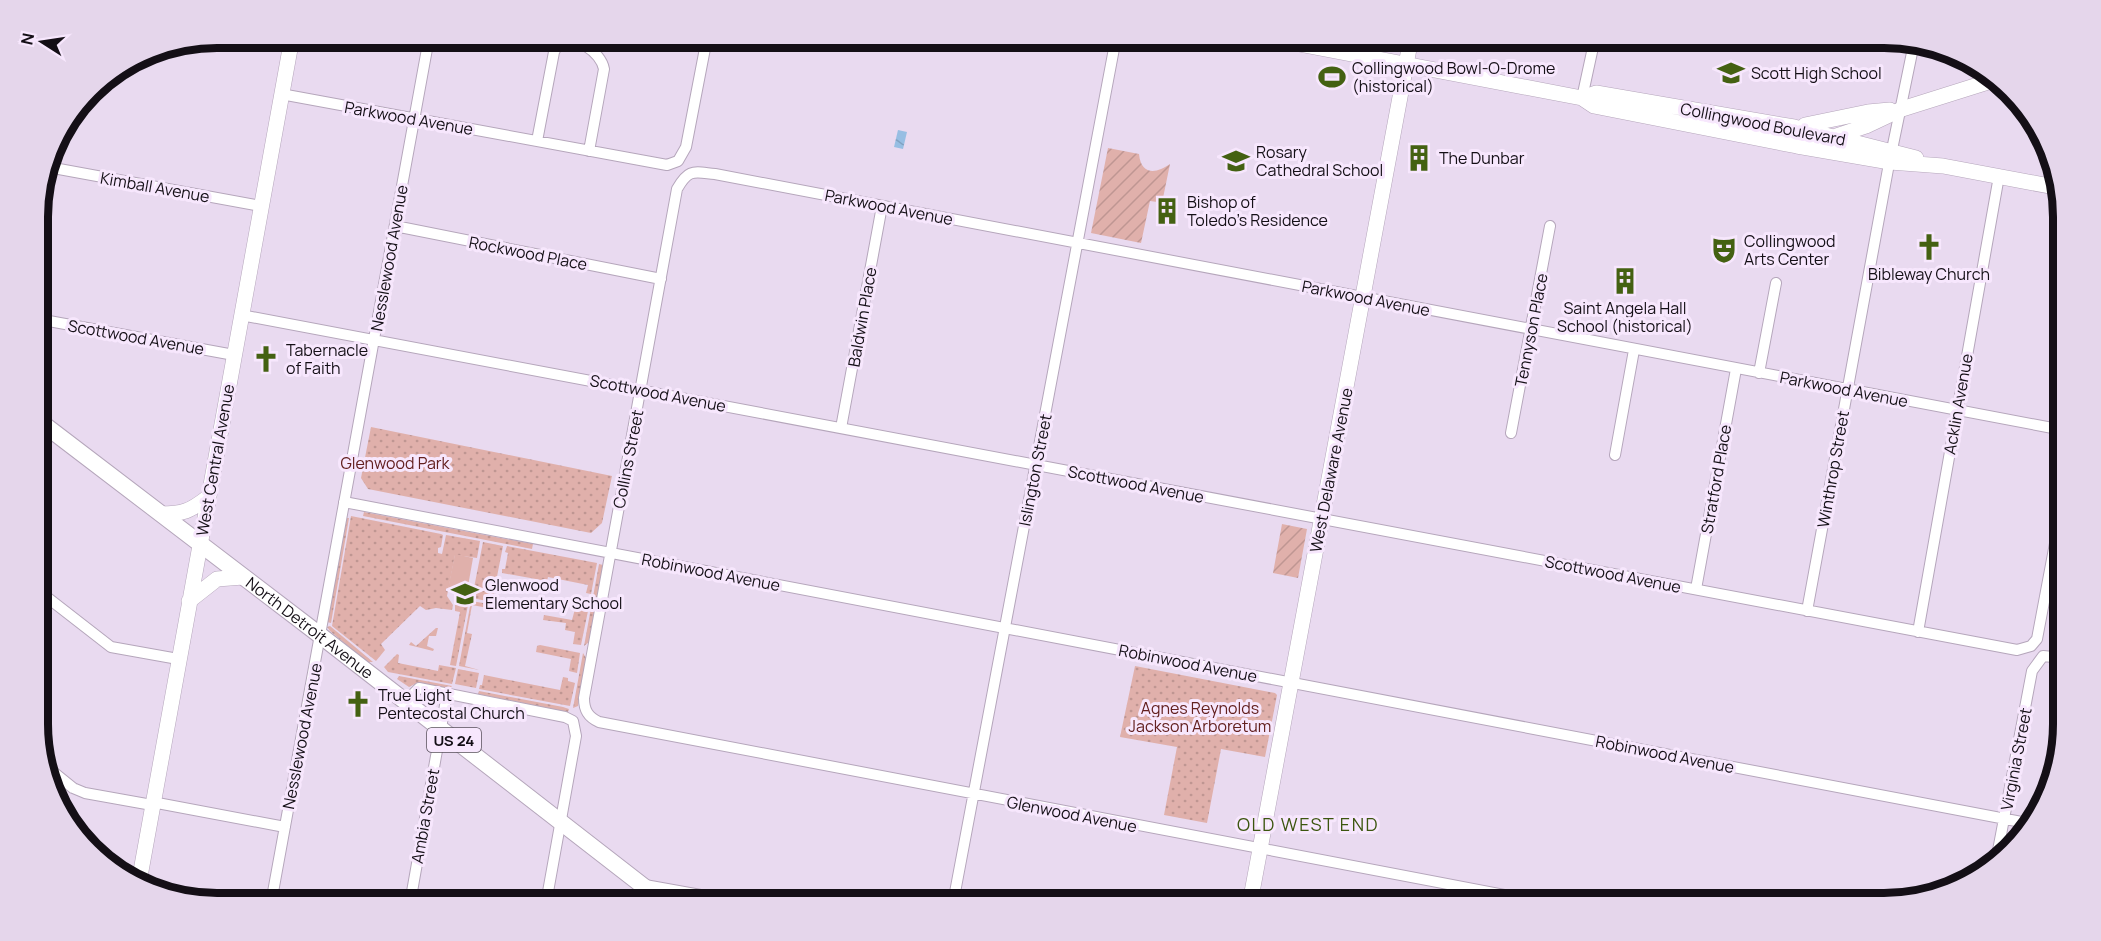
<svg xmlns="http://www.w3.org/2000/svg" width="2101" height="941" font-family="Manrope,sans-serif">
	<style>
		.grass { fill: url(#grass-dots) }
		.garden { fill: url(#garden-furrows) }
		.pitch { fill: #e0b0ab }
		.water { fill: url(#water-waves) }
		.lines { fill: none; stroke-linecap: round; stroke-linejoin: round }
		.street-casing { stroke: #b5a6bb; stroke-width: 12 }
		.secondary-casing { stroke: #b5a6bb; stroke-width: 16 }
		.primary-casing { stroke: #b5a6bb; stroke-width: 18 }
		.street { stroke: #fff; stroke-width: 10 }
		.secondary { stroke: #fff; stroke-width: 15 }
		.primary { stroke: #fff; stroke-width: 16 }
		.labels { text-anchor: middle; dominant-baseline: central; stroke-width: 6; stroke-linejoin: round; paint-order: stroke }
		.shield { fill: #f7e7fd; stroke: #58505b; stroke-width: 1.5 }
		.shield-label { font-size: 15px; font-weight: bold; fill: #140f16 }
		.poi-label { font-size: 16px; fill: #140f16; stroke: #f7e7fd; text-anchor: start }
		.street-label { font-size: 16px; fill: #140f16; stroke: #f7e7fd }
		.park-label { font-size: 16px; fill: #63201f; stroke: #f7e7fd }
		.neighbourhood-label { font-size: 18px; letter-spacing: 1.5px; fill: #3c560f; stroke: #f7e7fd }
		.rim { fill: none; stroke: #140f16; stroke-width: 8 }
	</style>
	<defs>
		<pattern id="grass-dots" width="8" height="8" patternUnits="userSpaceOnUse" patternTransform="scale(1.5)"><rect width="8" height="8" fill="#e0b0ab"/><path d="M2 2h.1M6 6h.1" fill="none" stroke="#bf9692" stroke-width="1.8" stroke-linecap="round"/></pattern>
		<pattern id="garden-furrows" width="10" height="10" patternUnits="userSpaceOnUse" patternTransform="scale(1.5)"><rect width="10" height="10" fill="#e0b0ab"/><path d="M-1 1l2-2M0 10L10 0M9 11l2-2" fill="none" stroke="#bf9692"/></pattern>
		<pattern id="water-waves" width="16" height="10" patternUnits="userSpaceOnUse" patternTransform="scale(1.5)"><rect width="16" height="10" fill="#97bee3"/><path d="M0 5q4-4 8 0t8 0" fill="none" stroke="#81a2c2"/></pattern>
	</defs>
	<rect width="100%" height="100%" fill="#e9daf0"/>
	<path class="grass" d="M371,427L612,476L602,523L591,533L368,489L361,478Z
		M364,512L533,544L532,549L363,516Z
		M351,516L441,534L443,535L441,547L438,548V553L442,554L446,535L480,541L477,558L455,555L447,596L453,605L452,610L436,608L426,610L420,606L381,644L385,650L376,661L332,626Z
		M346,518H349L331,623L327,622Z
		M483,542L503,546L492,602L472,598Z
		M507,546L597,563L591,594L586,593L588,585L548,577L547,581L502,573V569H505L508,553L505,552Z
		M599,564L603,565L589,642L584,646Z
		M463,599L469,600L456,666L450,665L460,612L455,611V605L460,604Z
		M471,601L489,604L488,608L472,605L467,633L472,634L465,666L479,670L459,666Z
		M582,605L589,606L581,645L573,644L575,632L565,630L566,623L543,620L544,615L572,620L575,609L581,610Z
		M330,626L373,662H367L330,631L327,627Z
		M436,628H438L436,636H429L427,646L434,649L433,651L409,645L411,642L416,646Z
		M540,645L580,653L577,673L569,671L571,659L536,652L537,646Z
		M583,653L586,658L578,706L573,708Z
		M397,654L399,655L398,663L438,671L439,665L456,668L452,684L388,672L384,667Z
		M1135,666L1275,693L1277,695L1265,757L1221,749L1207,823L1164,815L1177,747L1120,737Z
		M458,669L479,673L476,688L455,684Z
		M484,675L560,690L563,677L568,678V681L575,683L570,706L479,689L480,685H482Z
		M399,676L452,686L449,689L417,683L409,687L397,679Z
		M479,691L563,707L569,709L568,712L478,694Z"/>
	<path class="garden" d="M1108,148L1139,154C1141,175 1156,174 1170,164L1163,198L1158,197L1157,202L1150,201L1141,243L1091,233Z
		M1282,524L1307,529L1298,578L1273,573Z"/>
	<path class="pitch" d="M455,554L473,558L467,592L448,589Z"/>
	<path class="water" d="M898,130L907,132L903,149L894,147Z"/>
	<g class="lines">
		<defs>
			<path id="street" d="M266,38L291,42
				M281,94L667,165L678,161L686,147L707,38
				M1582,98L1595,38
				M537,141L554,52L558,44C575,34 601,52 604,69L589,151
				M48,167L261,206
				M395,226L661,279
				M241,315L2017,650L2031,646L2037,639L2063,501
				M38,319L234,355
				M1759,373L1776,283
				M841,428L882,206
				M1511,433L1550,226
				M1615,455L1634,350
				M344,502L2032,824
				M1696,589L1736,369
				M39,591L111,647L178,659
				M1807,611L1888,169L1914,43
				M1918,632L1999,176
				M405,702L419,688L565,717L573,721L576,736L546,903
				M47,767L73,788L85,793L152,805
				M152,802L285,827
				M1996,861L2032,671L2043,656L2063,658
				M645,885L745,903
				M271,903L429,38
				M410,903L447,694
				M953,903L1116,38
				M1547,903L599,722C588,717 584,710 584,698L677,189C689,168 694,172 715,174L2063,430"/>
			<path id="secondary" d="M1268,38L1582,98L1594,106L1797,146L1890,162L1943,166L2060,188
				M1582,98L1596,93L1794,127L1916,158
				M1805,125L1868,112L1890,110
				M1836,136L1866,126L1902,109L1991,81
				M161,514C183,514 190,511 207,498
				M189,601L217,579L243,577
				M139,882L292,38
				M1250,903L1411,38"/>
			<g id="primary">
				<path id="s1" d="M38,420L321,636L665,903"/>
			</g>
		</defs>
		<use href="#street" class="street-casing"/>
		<use href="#secondary" class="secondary-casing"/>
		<use href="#primary" class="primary-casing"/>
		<use href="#street" class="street"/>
		<use href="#secondary" class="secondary"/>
		<use href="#primary" class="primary"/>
	</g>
	<defs>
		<symbol id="school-bare" viewBox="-9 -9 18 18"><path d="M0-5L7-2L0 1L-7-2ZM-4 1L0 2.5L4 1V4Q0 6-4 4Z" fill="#446112" stroke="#f7e7fd" stroke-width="2.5" paint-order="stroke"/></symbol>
		<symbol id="stadium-bare" viewBox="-9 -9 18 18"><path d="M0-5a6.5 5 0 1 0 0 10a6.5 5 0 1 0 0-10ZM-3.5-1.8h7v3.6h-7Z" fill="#446112" stroke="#f7e7fd" stroke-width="2.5" paint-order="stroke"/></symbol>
		<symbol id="building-bare" viewBox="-9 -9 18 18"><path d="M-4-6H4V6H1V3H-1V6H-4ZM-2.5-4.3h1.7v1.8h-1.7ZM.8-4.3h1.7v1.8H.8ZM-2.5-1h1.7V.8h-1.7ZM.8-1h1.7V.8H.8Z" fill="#446112" stroke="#f7e7fd" stroke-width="2.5" paint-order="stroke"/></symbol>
		<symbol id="church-bare" viewBox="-9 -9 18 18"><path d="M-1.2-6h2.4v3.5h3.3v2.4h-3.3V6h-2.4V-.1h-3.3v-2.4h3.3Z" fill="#446112" stroke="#f7e7fd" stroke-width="2.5" paint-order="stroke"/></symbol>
		<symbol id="theatre-bare" viewBox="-9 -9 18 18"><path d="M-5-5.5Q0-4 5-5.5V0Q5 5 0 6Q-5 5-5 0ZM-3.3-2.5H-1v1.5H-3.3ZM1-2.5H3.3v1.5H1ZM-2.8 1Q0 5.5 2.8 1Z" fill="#446112" stroke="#f7e7fd" stroke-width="2.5" paint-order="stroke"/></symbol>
	</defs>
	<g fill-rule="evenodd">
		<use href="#school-bare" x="1712" y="54" width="38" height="38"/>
		<use href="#stadium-bare" x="1313" y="58" width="38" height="38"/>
		<use href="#building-bare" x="1400" y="139" width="38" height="38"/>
		<use href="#school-bare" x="1217" y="142" width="38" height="38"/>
		<use href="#building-bare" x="1148" y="192" width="38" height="38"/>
		<use href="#church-bare" x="1910" y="228" width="38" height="38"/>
		<use href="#theatre-bare" x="1705" y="231" width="38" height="38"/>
		<use href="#building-bare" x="1606" y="262" width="38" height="38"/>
		<use href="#church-bare" x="247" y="340" width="38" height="38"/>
		<use href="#school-bare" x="446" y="575" width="38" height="38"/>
		<use href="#church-bare" x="339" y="685" width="38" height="38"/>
	</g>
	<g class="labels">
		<rect class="shield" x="427" y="728" width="54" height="24" rx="4.5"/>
		<g class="shield-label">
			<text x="454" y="740">US 24</text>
		</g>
		<g class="poi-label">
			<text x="1352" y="68">Collingwood Bowl-O-Drome<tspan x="1352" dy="18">(historical)</tspan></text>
			<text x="1751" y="73">Scott High School</text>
			<text x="1256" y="152">Rosary<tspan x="1256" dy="18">Cathedral School</tspan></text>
			<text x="1439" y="158">The Dunbar</text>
			<text x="1187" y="202">Bishop of<tspan x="1187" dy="18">Toledo's Residence</tspan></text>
			<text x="1744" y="241">Collingwood<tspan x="1744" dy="18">Arts Center</tspan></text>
			<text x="1929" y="274" text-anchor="middle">Bibleway Church</text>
			<text x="1625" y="308" text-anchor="middle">Saint Angela Hall<tspan x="1625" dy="18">School (historical)</tspan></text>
			<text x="286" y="350">Tabernacle<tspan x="286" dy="18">of Faith</tspan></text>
			<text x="485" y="585">Glenwood<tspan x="485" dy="18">Elementary School</tspan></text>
			<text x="378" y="695">True Light<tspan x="378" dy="18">Pentecostal Church</tspan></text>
		</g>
		<g class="street-label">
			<text transform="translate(409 118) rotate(10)">Parkwood Avenue</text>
			<text transform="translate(1763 124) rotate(11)">Collingwood Boulevard</text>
			<text transform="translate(155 187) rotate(10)">Kimball Avenue</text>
			<text transform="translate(889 207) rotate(11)">Parkwood Avenue</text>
			<text transform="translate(528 253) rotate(11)">Rockwood Place</text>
			<text transform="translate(389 258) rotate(-80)">Nesslewood Avenue</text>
			<text transform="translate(1366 298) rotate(11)">Parkwood Avenue</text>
			<text transform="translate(862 317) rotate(-80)">Baldwin Place</text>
			<text transform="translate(1531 330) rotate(-79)">Tennyson Place</text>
			<text transform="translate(136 337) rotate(10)">Scottwood Avenue</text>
			<text transform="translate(1844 389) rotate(11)">Parkwood Avenue</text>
			<text transform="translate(658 393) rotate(11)">Scottwood Avenue</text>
			<text transform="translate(1958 404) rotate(-80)">Acklin Avenue</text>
			<text transform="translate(628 459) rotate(-79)">Collins Street</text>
			<text transform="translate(215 460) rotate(-80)">West Central Avenue</text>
			<text transform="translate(1833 469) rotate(-80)">Winthrop Street</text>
			<text transform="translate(1035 470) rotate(-79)">Islington Street</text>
			<text transform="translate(1331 470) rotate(-79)">West Delaware Avenue</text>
			<text transform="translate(1716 479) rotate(-80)">Stratford Place</text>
			<text transform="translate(1136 484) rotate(11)">Scottwood Avenue</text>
			<text transform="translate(711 572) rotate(11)">Robinwood Avenue</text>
			<text transform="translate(1613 574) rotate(11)">Scottwood Avenue</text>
			<text stroke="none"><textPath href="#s1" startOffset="342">North Detroit Avenue</textPath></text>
			<text transform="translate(1188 663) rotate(11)">Robinwood Avenue</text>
			<text transform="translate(302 736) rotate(-79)">Nesslewood Avenue</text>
			<text transform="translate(1665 754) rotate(11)">Robinwood Avenue</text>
			<text transform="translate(2016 759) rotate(-79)">Virginia Street</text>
			<text transform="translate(1072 814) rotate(11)">Glenwood Avenue</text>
			<text transform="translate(425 816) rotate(-80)">Ambia Street</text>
		</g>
		<g class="park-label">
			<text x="395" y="463">Glenwood Park</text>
			<text x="1200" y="708">Agnes Reynolds<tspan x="1200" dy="18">Jackson Arboretum</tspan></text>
		</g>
		<g class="neighbourhood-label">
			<text x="1308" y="824">OLD WEST END</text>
		</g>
	</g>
	<path d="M0 0H2101V941H0ZM217 48H1884A169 169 0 0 1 2053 217V724A169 169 0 0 1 1884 893H217A169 169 0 0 1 48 724V217A169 169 0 0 1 217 48Z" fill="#e5d6eb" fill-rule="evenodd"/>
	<path class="rim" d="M217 48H1884A169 169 0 0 1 2053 217V724A169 169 0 0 1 1884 893H217A169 169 0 0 1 48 724V217A169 169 0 0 1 217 48Z"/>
	<g transform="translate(42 42) rotate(282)" stroke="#f7e7fd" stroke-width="4.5" paint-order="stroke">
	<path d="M0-4.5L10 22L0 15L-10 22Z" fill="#140f16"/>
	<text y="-9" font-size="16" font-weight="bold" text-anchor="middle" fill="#140f16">N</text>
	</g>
</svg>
